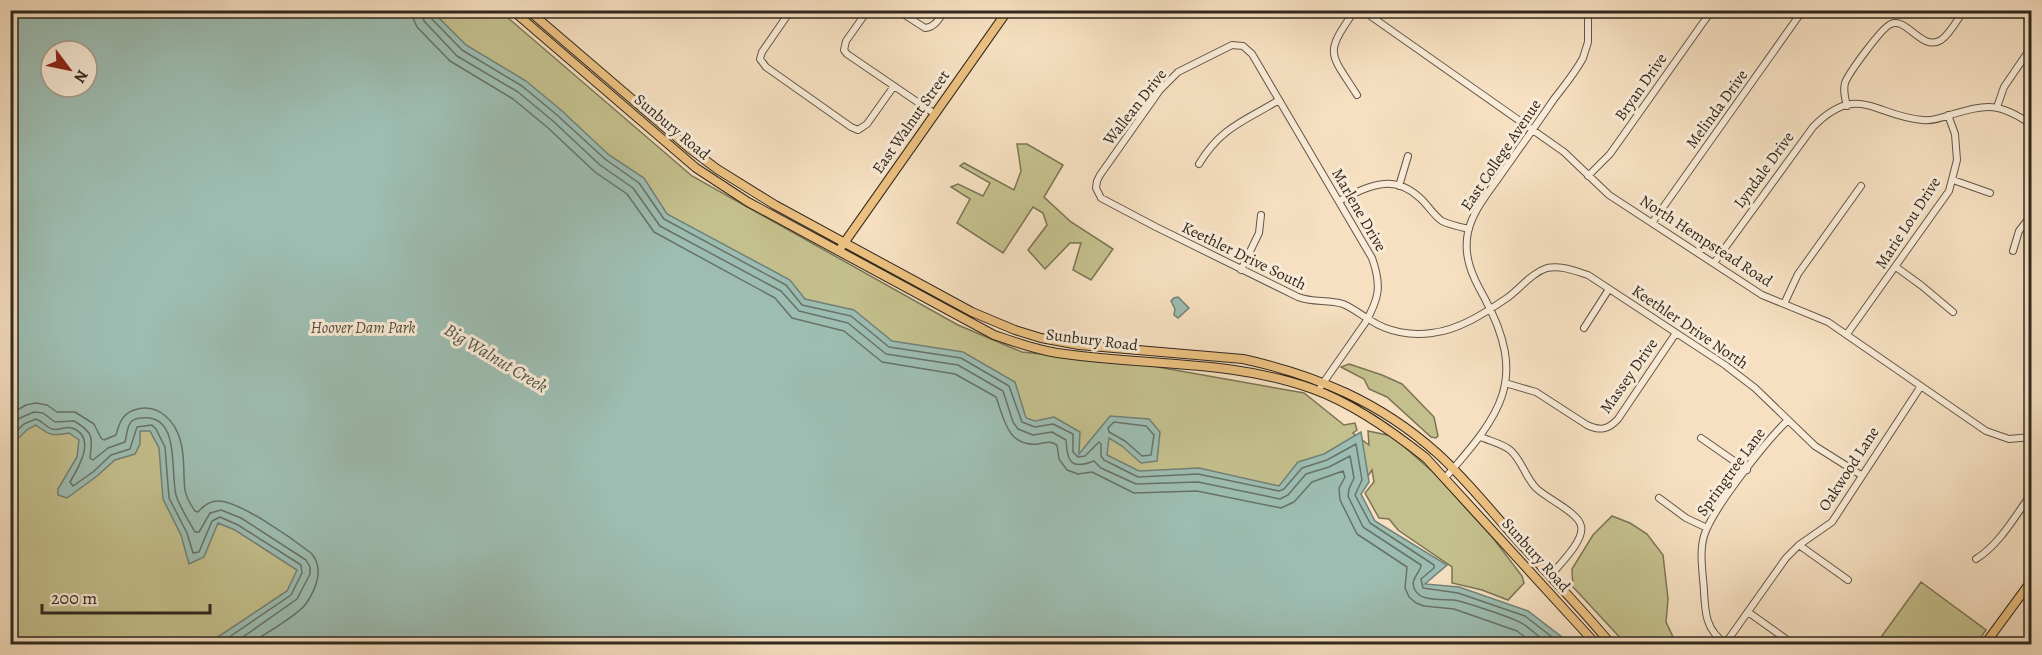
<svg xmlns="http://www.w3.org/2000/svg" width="2042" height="655" font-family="Alegreya,serif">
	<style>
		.green { fill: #c4c08d; stroke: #7a7456; stroke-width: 1.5; fill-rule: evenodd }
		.water { fill: #9dbdb2; stroke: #728177; stroke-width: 1.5; fill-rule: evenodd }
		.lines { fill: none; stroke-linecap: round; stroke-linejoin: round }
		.shore { stroke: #677268; stroke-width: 1.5 }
		.minor-casing { stroke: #625648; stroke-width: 8 }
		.major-casing { stroke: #31281f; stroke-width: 10 }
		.minor { stroke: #f9ebd7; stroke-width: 6 }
		.major { stroke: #ebc080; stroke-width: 8 }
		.labels { text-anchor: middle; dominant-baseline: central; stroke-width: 6; stroke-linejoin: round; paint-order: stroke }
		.street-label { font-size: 16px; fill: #31281f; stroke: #f9ebd7 }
		.park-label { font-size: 16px; font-style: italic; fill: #564e3a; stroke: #f9ebd7 }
		.water-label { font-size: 18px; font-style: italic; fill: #51554b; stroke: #f9ebd7 }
	</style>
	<rect width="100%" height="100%" fill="#f6e0c1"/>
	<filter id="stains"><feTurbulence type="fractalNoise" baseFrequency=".00333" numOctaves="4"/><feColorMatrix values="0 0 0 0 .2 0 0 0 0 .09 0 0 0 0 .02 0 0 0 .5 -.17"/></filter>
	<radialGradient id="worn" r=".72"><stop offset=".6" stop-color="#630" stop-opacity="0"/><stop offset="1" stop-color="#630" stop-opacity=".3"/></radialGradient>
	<path class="green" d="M10,11H500L692,176L958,325L1022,352L1152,366L1304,393L1344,425L1355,423L1357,430L1353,433L1369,445L1368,431L1392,436L1434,473L1493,538L1522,576L1524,583L1508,600L1482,590L1452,583V567L1398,530L1389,519L1379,518L1365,493L1374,482L1372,470L1251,644H11ZM51,51H87V87H51Z
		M1017,144H1027L1063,165L1044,197L1071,222L1113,249L1091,280L1073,270L1081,243H1070L1045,269L1028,250L1047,225L1043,213L1033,207L1003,253L957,223L970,199L951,187L958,184L983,196L990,183L960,166L964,163L1014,190L1021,171Z
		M1349,364L1382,375L1402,384L1434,417L1438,436L1436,438L1431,437L1387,397L1369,389L1364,379L1341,367Z
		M1612,516L1630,523L1647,534L1663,555L1668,599L1666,622L1674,639L1672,644H1626L1573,587L1572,569L1593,535Z
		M1921,582L1986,630L1976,644H1876Z"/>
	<path class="water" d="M11,10L432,11L466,45L526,81L561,110L609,155L644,178L667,214L790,280L805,299L854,310L892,341L963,352L1015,382L1026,418L1035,421L1054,417L1080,432L1079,454L1110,416L1149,419L1160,432L1157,461L1141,463L1122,446L1109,438L1107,455L1139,471L1199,468L1279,486L1298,462L1324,454L1361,432L1369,482L1361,494L1375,521L1447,565L1425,584L1459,587L1528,611L1571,644H207L287,591L297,570L235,530L218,523L204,557L189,564L181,535L163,499L159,448L150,431H140V444L135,454L115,460L97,476L67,498L58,495V489L77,457L79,440L69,433C52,436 50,436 36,425L28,429L11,445ZM51,51H87V87H51Z
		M1178,297L1189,308L1178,318L1174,315L1175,309L1171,301L1174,298Z"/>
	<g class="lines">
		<path class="shore" d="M412,10L413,18L417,27L450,61L513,99L547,127L595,172L627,194L654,232L775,298L792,318L844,331L882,362L955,374L996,397C1004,418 1007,447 1038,444C1046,443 1049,440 1057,445L1059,459L1067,470L1078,474L1092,472L1134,493L1197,491L1281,508L1294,502L1312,482L1343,471L1345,477L1339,488L1340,500L1357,534L1407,567L1405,588L1409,597L1416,603L1424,606L1454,609L1517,631L1534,644
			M421,10L424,21L457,56L518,92L553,121L600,165L633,188L660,226L781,291L799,311L848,323L886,354L958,365L1003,391L1013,422L1018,429L1033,435L1052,432L1066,440C1067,462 1071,470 1094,461L1101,468L1136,484L1198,482L1280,499L1288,495L1306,474L1329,467L1350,456L1354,478L1349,489L1348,496L1363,527L1421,565C1420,574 1409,579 1415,590C1421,602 1442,599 1454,600C1465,602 1514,618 1523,624C1532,630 1540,638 1549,644
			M428,10L430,17L462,50L522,86L557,115L605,159L639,183L664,219L786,285L802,305L851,316L889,347L961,358L1009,386L1022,422L1035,427L1053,424L1073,434V452L1078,457L1085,456L1099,442L1101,444V456L1104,460L1138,477L1198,474L1279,491L1284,489L1302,468L1327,460L1356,444L1362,480L1355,495L1370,523L1434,565V568L1421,579L1423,588L1458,593L1525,616L1561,644
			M10,414L26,405L36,403L47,405L57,412H75L94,424L101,438L104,440L116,435C119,424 122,414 134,410C158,402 176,421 181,443C185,458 183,475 185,490C186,498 191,505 195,511L198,512C203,506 209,501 218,501C238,500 293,539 311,553C325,568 316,590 305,605C294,618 264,634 250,644
			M1114,422L1146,426L1154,435L1151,455L1142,456L1125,441L1109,432L1108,428Z
			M10,427L20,418L34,412L43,413L55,422L74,421C93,432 93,437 90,458L93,460L108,448L125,442C128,431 126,419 141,418C181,413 170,471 176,495C180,508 189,521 195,532H199L210,513L221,510L241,518L306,560L310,567V574L297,599L233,644
			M10,437L24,424L36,419C42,421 46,427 52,429C59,431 65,426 72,428C97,437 79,467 70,482L73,486L93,472L111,455L130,449L137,427L152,425L156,429L165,447L169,498L187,533L193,553L199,552L212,521L220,517L238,525L301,565L302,573L291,595L219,644"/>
		<defs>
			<path id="minor" d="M791,10L762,52L760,59L766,67L851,127L858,130L867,124L894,86
				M868,10L846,41L844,50L847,54L935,114
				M897,10L925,28C935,27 939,19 945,10
				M1355,10C1324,55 1329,51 1357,95
				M1362,10L1564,152L1609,195L1762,295L1828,322L1986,431L2009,439L2032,437
				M1847,106C1845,98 1843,90 1845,83C1848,74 1882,27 1891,24C1907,17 1922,52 1941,40C1950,34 1957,20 1964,10
				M1997,107L2004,87L2032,46
				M1199,164C1221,127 1245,121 1279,100
				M1588,176L1610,154L1712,10
				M1953,180L1990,193
				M1399,186L1408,156
				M1339,201C1367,187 1392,172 1420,198C1428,205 1433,215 1442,221C1450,225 1460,227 1469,229
				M1652,223L1803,10
				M2013,251L2019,231L2032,214
				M1714,263L1813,127C1858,81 1876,117 1923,120C1932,121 1941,118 1950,115C1987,104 1999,102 2032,125
				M1896,267L1922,286L1953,312
				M1241,270L1259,233L1261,215
				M1784,304L1798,274L1861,186
				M1584,328L1609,289
				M1847,334L1949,191L1957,160L1955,134L1948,115
				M1505,383L1536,392L1587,425C1600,431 1608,430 1618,419L1676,333
				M1321,386L1365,323C1379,299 1382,286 1372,258L1252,54L1243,46L1232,45L1178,72L1160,90L1100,175L1097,181L1096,188L1101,198L1156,227L1298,297C1313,303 1328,299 1343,304C1353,308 1361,315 1370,320C1388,332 1411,336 1432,333C1459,330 1485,313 1507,298C1520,289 1531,273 1547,268C1561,265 1575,271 1588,275L1725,365L1755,388L1815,446L1861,475
				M1481,437C1490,441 1503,444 1510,450C1522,460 1525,477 1536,488C1546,498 1579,513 1581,526C1585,540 1559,565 1550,576
				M1701,438L1747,470
				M1445,478C1501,414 1529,380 1484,297C1472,276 1463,256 1468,232C1473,210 1489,192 1502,173C1519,149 1537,124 1554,99C1564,86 1575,73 1583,58L1588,42V10
				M1659,498L1686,518L1707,528
				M1799,545L1848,580
				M1976,559C2000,544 2015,516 2032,493
				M1748,612L1793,644
				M1725,643C1706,630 1705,613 1704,591C1703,573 1699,553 1704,536C1712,509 1767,440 1788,420
				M1725,644L1786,558L1799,545L1832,522L1921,386"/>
			<path id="major" d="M512,10L696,168L748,202L994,335C1018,343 1040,351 1065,354C1148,366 1233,360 1313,389C1354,404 1392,431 1426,458L1596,644
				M528,10L689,148L717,169L775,205L972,312L1015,330L1041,338L1079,345L1243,359C1316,375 1380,402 1437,453C1466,479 1491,511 1517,540C1548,574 1581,608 1611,644
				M842,246L1008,10
				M1985,644L2032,580"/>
		</defs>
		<use href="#minor" class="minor-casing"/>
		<use href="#major" class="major-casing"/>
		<use href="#minor" class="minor"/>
		<use href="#major" class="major"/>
	</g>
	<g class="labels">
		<g class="street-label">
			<text transform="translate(1641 87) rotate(-55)">Bryan Drive</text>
			<text transform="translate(1135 107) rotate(-52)">Wallean Drive</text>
			<text transform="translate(1717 109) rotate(-54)">Melinda Drive</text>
			<text transform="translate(911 122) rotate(-55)">East Walnut Street</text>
			<text transform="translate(672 127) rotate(40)">Sunbury Road</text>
			<text transform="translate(1501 155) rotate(-56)">East College Avenue</text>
			<text transform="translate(1764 170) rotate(-54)">Lyndale Drive</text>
			<text transform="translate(1359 210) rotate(60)">Marlene Drive</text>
			<text transform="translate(1908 223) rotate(-57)">Marie Lou Drive</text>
			<text transform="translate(1706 241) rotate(33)">North Hempstead Road</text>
			<text transform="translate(1244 256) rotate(26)">Keethler Drive South</text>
			<text transform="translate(1690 327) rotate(34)">Keethler Drive North</text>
			<text transform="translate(1092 340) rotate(7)">Sunbury Road</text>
			<text transform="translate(1629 376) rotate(-55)">Massey Drive</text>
			<text transform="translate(1849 469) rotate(-57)">Oakwood Lane</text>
			<text transform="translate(1731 472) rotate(-54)">Springtree Lane</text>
			<text transform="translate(1536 555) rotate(48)">Sunbury Road</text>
		</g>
		<g class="park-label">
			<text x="363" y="328">Hoover Dam Park</text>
		</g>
		<g class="water-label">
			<text transform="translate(496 358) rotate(31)">Big Walnut Creek</text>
		</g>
	</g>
	<rect width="2042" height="655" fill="none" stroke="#f6e0c1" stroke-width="36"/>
	<rect x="12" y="12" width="2018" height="631" fill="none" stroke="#31281f" stroke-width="3"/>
	<rect x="18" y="18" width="2006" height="619" fill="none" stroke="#31281f" stroke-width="1.5"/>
	<g transform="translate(69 69) rotate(122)"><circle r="28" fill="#f9ebd7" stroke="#a99d8d" stroke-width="1.5"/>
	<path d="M0-4.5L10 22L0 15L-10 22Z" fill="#8f2418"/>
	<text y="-9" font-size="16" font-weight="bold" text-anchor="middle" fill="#31281f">N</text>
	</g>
	<path d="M42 604v9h168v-9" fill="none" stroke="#31281f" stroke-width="3"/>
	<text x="51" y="604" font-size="18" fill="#31281f" stroke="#f9ebd7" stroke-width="4.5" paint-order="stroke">200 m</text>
	<rect width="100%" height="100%" filter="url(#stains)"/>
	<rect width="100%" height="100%" fill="url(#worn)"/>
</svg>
